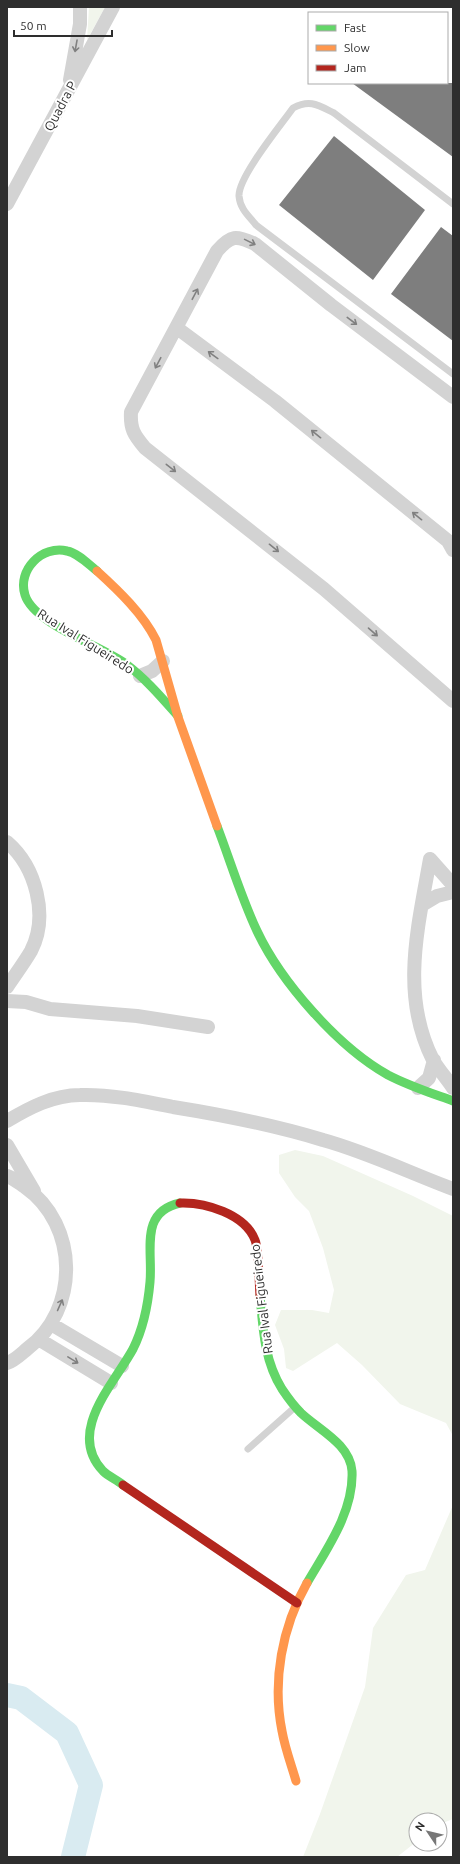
<svg xmlns="http://www.w3.org/2000/svg" width="460" height="1864" font-family="Ubuntu,sans-serif">
	<style>
		.green { fill: #f1f5ec }
		.lines { fill: none; stroke-linecap: round; stroke-linejoin: round }
		.river { stroke: #d9ebf1; stroke-width: 24 }
		.building { fill: #7e7e7e }
		.lane { stroke: #d3d3d3; stroke-width: 7 }
		.street { stroke: #d3d3d3; stroke-width: 14 }
		.fast { stroke: #63d668; stroke-width: 9 }
		.slow { stroke: #ff974d; stroke-width: 9 }
		.jam { stroke: #b3261e; stroke-width: 9 }
		.oneway { stroke: #808080 }
		.labels { text-anchor: middle; dominant-baseline: central; stroke-width: 4; stroke-linejoin: round; paint-order: stroke }
		.street-label { font-size: 13px; fill: #2e2e2e; stroke: #fff }
	</style>
	<rect width="100%" height="100%" fill="#fff"/>
	<path class="green" d="M89,7H105L87,40Z
		M295,1150L323,1156L413,1196L453,1216V1436L446,1423L400,1404L362,1365L337,1343L293,1371L286,1368L284,1349L275,1325L281,1310H312L329,1313L334,1290L323,1248L309,1211L295,1197L279,1173V1155Z
		M453,1505V1819L440,1824V1820H416V1842L397,1857H303L320,1814L365,1687L373,1628L406,1575L425,1570Z"/>
	<g class="lines">
		<path class="river" d="M7,1695L21,1698L67,1733L91,1785L73,1857"/>
	</g>
	<path class="building" d="M352,83H453V157Z
		M334,136L425,210L373,280L279,205Z
		M441,227L453,236V341L391,294Z"/>
	<g class="lines">
		<path class="lane" d="M453,204L334,113C318,105 310,99 293,108C281,125 238,177 239,196C240,209 249,216 256,225L453,374
			M248,1449L294,1408"/>
		<path class="street" d="M70,80L80,24V7
			M7,204L113,7
			M177,328L275,401L448,541L453,550
			M453,397L331,305L255,244C236,235 231,235 217,251L131,412C130,429 134,435 145,448L324,589L453,701
			M140,676L152,671L163,661
			M7,842C36,867 49,916 31,951C24,963 15,975 7,987
			M430,859C418,927 400,995 433,1060C439,1070 447,1079 453,1088
			M430,859L453,885
			M422,905L437,896L453,892
			M7,1001L26,1002L50,1009L137,1016L208,1027
			M418,1088L429,1078L434,1060
			M7,1121C29,1108 53,1095 80,1095C111,1094 143,1101 173,1107C223,1115 274,1125 323,1140C367,1152 410,1173 453,1189
			M7,1145L34,1191
			M7,1176C13,1178 19,1183 25,1187C79,1225 80,1310 27,1349C21,1354 14,1361 7,1363
			M51,1324L122,1366
			M40,1340L111,1383"/>
		<path class="fast" d="M97,571C88,564 78,553 67,551C42,545 17,570 25,595C34,624 102,646 126,664C146,679 162,698 178,716
			M217,826C230,860 241,897 257,931C281,982 338,1047 388,1075C409,1086 431,1093 453,1101
			M260,1296C263,1329 264,1360 282,1389C288,1398 294,1406 301,1413C319,1430 350,1444 352,1471C354,1512 326,1550 307,1583
			M123,1485C117,1480 108,1476 103,1471C66,1432 114,1384 133,1349C143,1329 148,1305 150,1282C153,1251 139,1212 180,1203"/>
		<path class="slow" d="M97,571C119,591 143,614 156,640L178,717L217,826
			M296,1781C291,1764 285,1748 282,1731C272,1681 282,1627 307,1583"/>
		<path class="jam" d="M180,1203C205,1202 245,1214 255,1240C259,1250 259,1283 260,1296
			M123,1485L297,1603"/>
	</g>
	<defs><path id="oneway-shaft" d="M-6 0H5M1.5-3L5.5 0L1.5 3" fill="none" stroke-width="1.6" stroke-linecap="round" stroke-linejoin="round"/></defs>
	<g class="oneway">
		<use href="#oneway-shaft" transform="translate(76 46) rotate(100)"/>
		<use href="#oneway-shaft" transform="translate(250 242) rotate(26)"/>
		<use href="#oneway-shaft" transform="translate(195 294) rotate(-62)"/>
		<use href="#oneway-shaft" transform="translate(352 321) rotate(37)"/>
		<use href="#oneway-shaft" transform="translate(213 355) rotate(-144)"/>
		<use href="#oneway-shaft" transform="translate(158 363) rotate(118)"/>
		<use href="#oneway-shaft" transform="translate(316 434) rotate(-141)"/>
		<use href="#oneway-shaft" transform="translate(171 468) rotate(38)"/>
		<use href="#oneway-shaft" transform="translate(417 516) rotate(-141)"/>
		<use href="#oneway-shaft" transform="translate(274 548) rotate(39)"/>
		<use href="#oneway-shaft" transform="translate(373 632) rotate(41)"/>
		<use href="#oneway-shaft" transform="translate(60 1305) rotate(-66)"/>
		<use href="#oneway-shaft" transform="translate(73 1360) rotate(31)"/>
	</g>
	<g class="labels">
		<g class="street-label">
			<text transform="translate(60 106) rotate(-62)">Quadra P</text>
			<text transform="translate(86 641) rotate(32)">Rua Ival Figueiredo</text>
			<text transform="translate(261 1299) rotate(-97)">Rua Ival Figueiredo</text>
		</g>
	</g>
	<rect width="460" height="1864" fill="none" stroke="#2e2e2e" stroke-width="16"/>
	<rect x="308" y="12" width="140" height="72" fill="#ffffff" stroke="#ababab"/>
	<rect x="316" y="25" width="20" height="6" fill="#63d668" stroke="#ababab"/>
	<text x="344" y="32" font-size="12" fill="#2e2e2e">Fast</text>
	<rect x="316" y="45" width="20" height="6" fill="#ff974d" stroke="#ababab"/>
	<text x="344" y="52" font-size="12" fill="#2e2e2e">Slow</text>
	<rect x="316" y="65" width="20" height="6" fill="#b3261e" stroke="#ababab"/>
	<text x="344" y="72" font-size="12" fill="#2e2e2e">Jam</text>
	<g transform="translate(428 1832) rotate(305)"><circle r="19" fill="#ffffff" stroke="#ababab"/>
	<path d="M0-3L7 15L0 10L-7 15Z" fill="#777777"/>
	<text y="-6" font-size="11" font-weight="bold" text-anchor="middle" fill="#2e2e2e">N</text>
	</g>
	<path d="M14 30v6h98v-6" fill="none" stroke="#2e2e2e" stroke-width="2"/>
	<text x="20" y="30" font-size="12" fill="#2e2e2e" stroke="#ffffff" stroke-width="3" paint-order="stroke">50 m</text>
</svg>
